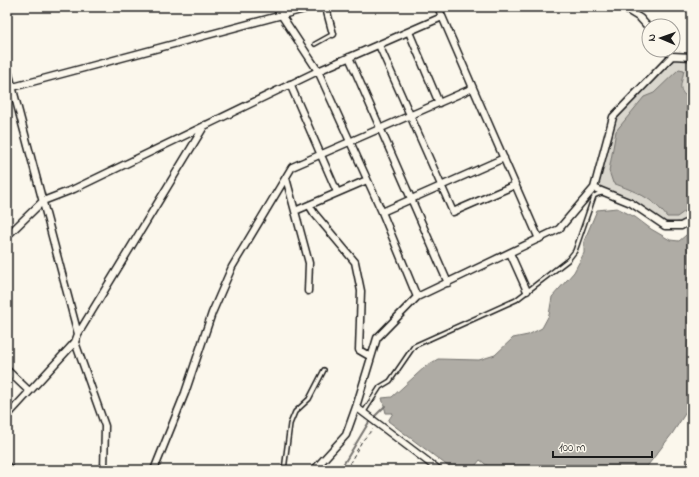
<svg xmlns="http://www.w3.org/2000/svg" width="699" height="477" font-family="'Indie Flower',sans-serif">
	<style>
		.green { fill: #dad7ce; stroke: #7b7a75 }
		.water { fill: #afaca5; stroke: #74726e }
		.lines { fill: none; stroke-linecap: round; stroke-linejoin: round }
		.stream { stroke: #74726e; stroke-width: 2 }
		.service-casing { stroke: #1c1c1c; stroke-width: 6 }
		.minor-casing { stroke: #1c1c1c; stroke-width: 9 }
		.path { stroke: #1c1c1c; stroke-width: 1; stroke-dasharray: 4 3; stroke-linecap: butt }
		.service { stroke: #fbf7ec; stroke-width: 3 }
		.minor { stroke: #fbf7ec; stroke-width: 6 }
	</style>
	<rect width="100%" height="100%" fill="#fbf7ec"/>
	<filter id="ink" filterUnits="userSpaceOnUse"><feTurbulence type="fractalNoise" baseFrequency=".025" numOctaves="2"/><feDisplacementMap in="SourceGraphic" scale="8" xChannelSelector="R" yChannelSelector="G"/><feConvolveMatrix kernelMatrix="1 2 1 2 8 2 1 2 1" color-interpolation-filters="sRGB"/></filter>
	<g filter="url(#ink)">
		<path class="green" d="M673,59H692V215C666,234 657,214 635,203C624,196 611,191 598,186L614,118Z"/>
		<path class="water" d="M679,69L684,70C681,88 676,89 692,101V206L677,217H667C652,197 636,192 613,183L609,171L616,131L644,97L654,93Z
			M617,208L635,217L651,229L670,240L679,241L692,230V403L672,434L645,469L493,470L480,460L472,470H453L388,421L393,413H386L382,398L392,397L426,366L438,359L479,360L495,355L513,338L528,335L542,328L549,315L552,297L574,272L584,253V241L597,210Z"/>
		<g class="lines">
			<path class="stream" d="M340,470L369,422L385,406"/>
			<defs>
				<path id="service" d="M315,44L333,34
					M364,412L380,387L390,381L414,346L516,300L568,260L575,251L594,196L598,194L602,193
					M284,470L290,424L295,412L309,399L324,370"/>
				<path id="minor" d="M276,7L318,71L382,212L417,297
					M324,7L327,12L333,34
					M622,7L640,18L649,28
					M409,32L439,103
					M379,45L453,212L515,185
					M349,57L448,283
					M7,67L78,334
					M290,84L337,192
					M13,87L312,7
					M473,88L539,239
					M286,178L309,263L308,291
					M594,188L631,203L665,226H681L692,220
					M309,205L314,213L355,262L361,291L359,350L371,357
					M295,211L367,180
					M382,212L504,158
					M7,236L43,201L74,189L318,71L442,17
					M510,253L527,291
					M75,342L105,426L104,470
					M7,370L29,391
					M356,407L439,470
					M7,416L75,342L78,334L205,125
					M7,466L11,470
					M154,470L185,393L212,313L232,267L292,167L473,88L438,7
					M314,470L346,435L356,407L377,338L417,297L559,229L594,188L613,117L672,56L692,57"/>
			</defs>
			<use href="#service" class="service-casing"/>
			<use href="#minor" class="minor-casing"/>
			<path class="path" d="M346,470L362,441L373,429
				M681,470L692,459"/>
			<use href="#service" class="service"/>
			<use href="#minor" class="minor"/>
		</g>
	</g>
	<rect width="699" height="477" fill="none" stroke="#fbf7ec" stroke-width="24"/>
	<rect x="12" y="12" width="675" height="453" fill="none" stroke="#1c1c1c" stroke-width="1.5" filter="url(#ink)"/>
	<g transform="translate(661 38) rotate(272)"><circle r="19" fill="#fbf7ec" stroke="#a29f99"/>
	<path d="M0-3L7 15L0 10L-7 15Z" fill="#1c1c1c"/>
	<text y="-6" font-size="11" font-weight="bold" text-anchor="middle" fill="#1c1c1c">N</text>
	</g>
	<path d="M553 451v6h99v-6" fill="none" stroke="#1c1c1c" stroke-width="2"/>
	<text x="559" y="451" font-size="12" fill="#1c1c1c" stroke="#fbf7ec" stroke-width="3" paint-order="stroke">100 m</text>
</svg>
